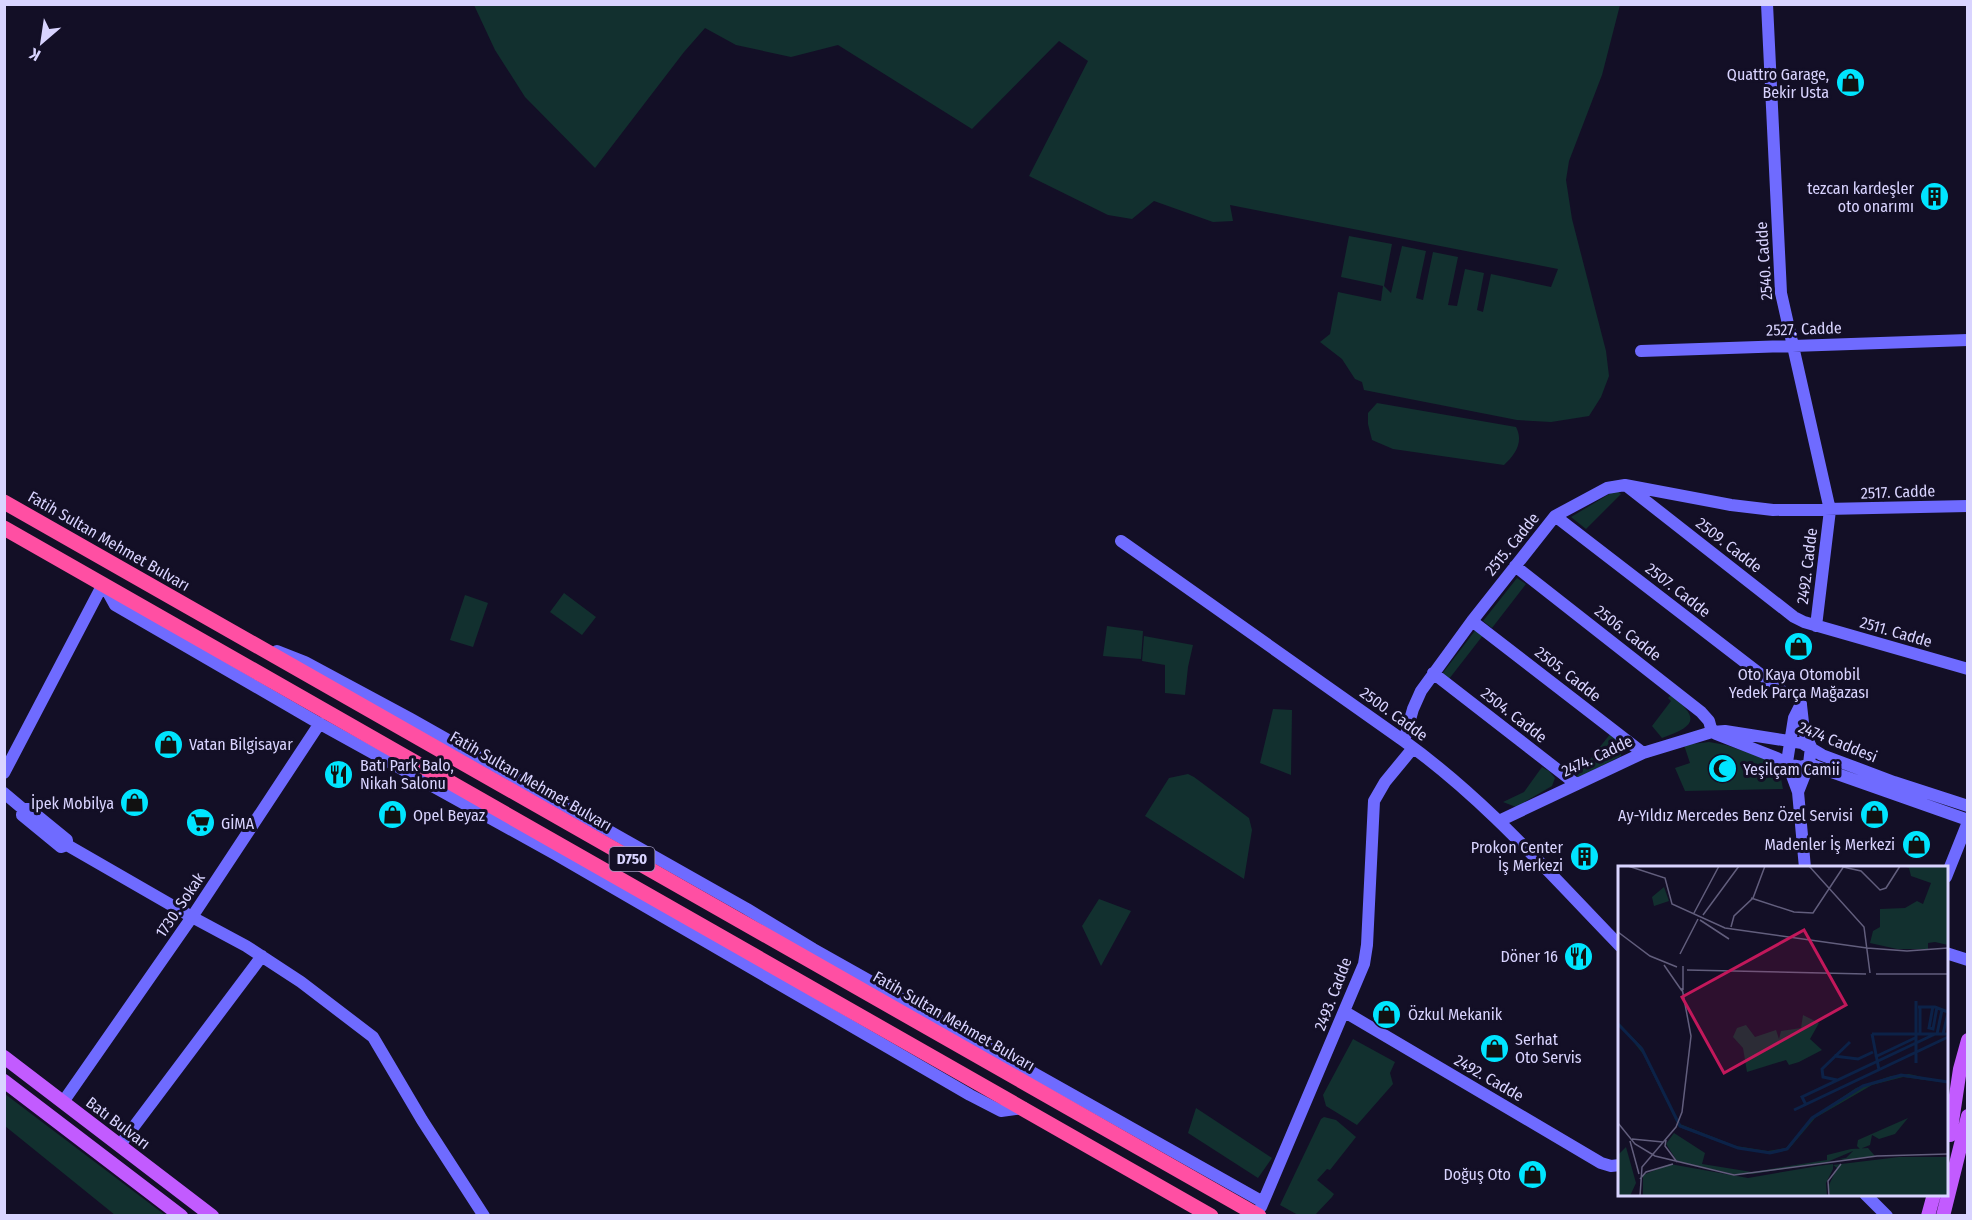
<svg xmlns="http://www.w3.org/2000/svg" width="1972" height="1220" font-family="'Fira Sans Condensed',sans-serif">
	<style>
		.green { fill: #12302f }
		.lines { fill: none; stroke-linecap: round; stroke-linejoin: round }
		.secondary { stroke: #6f6bff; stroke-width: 12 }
		.primary { stroke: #c25bff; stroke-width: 14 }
		.highway { stroke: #ff4fa3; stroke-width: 15 }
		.labels { text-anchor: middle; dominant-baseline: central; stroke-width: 6; stroke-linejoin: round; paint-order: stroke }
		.shield { fill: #130f26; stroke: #9e99be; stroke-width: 1.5 }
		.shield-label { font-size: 15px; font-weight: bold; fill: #d9d4ff }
		.poi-label { font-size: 16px; fill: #d9d4ff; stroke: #130f26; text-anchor: end }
		.street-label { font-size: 16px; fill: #d9d4ff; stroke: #130f26 }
		.inset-river { fill: none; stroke: #0c2248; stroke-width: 3 }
		.inset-road { fill: none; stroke: #625e7d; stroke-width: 1.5 }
		.view { fill: #c2185b; fill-opacity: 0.15; stroke: #c2185b; stroke-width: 3 }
		.inset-edge { fill: none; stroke: #d9d4ff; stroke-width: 3 }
	</style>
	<rect width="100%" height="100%" fill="#130f26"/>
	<path class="green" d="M474,5H1620L1602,75L1569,161L1566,180L1572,219L1606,351L1609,376L1601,397L1589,416L1551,422L1517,420L1364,390L1362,382L1355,379L1342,359L1320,342L1330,334L1338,292L1381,301L1383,286L1341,277L1349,236L1392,244L1384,286L1391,293L1402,246L1426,251L1416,298L1423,300L1433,252L1458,257L1448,305L1457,306L1465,269L1484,273L1477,310L1483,312L1491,274L1551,287L1558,269L1230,205L1233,221L1213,222L1154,201L1132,219L1108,215L1029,176L1088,61L1059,41L972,129L838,45L791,57L736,45L705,28L684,52L595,168L525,97L495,50Z
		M1377,403L1516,427C1524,442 1515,455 1504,465L1393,449L1372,440L1368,424V413Z
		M1616,490L1621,494L1586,529L1571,517Z
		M1517,578L1526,584L1492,628L1483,621Z
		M564,593L596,617L582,635L550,612Z
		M465,595L488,603L473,647L450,640Z
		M1107,626L1143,631L1141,659L1103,656Z
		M1477,628L1484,634L1449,679L1442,674Z
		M1144,636L1193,645L1188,667L1185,695L1165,693V665L1142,661Z
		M1671,695C1701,719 1695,726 1662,738L1652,726L1671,701L1668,698Z
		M1273,709L1292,710L1291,775L1260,763Z
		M1611,733L1621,742V756L1578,778L1576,777Z
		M1709,742L1726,745L1778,763L1783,789L1685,791L1675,768L1690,763L1684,745Z
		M1542,767L1549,771L1555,778L1552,786L1516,807L1503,802L1524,792Z
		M1188,774L1194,777L1249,818L1252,830L1244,879L1145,816L1169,778Z
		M1099,899L1131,911L1101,966L1082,926Z
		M1353,1039L1395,1062L1390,1073L1393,1084L1357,1125L1326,1106L1323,1095Z
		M5,1094L165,1215H115L5,1126Z
		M1196,1108L1272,1158L1258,1178L1188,1133Z
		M1324,1117L1336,1120L1356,1137L1330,1170L1327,1169L1317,1180L1334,1194L1332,1197L1315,1215H1298L1280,1205L1321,1119Z"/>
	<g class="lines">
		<path class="secondary" d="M1767,4L1781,293L1830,510L1816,626
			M1641,351L1968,340
			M1628,487L1794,617L1804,622L1968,669
			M1555,516L1781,690
			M1121,541L1404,741C1485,799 1550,874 1620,946
			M1515,566L1701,712L1709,721L1712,732
			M104,585L115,605L315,721L555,854L970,1095L1001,1111L1024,1108
			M1472,621L1643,753
			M277,651L305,662L411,719L747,909L813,949L1263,1202
			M1433,673L1576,784
			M1801,704L1794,718L1787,762L1798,792L1805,868
			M1716,734L1777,758L1791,765L1802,767L1809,764L1968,820
			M1404,741L1413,709L1421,691L1472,621L1555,516L1607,488L1625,485L1731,505L1773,510L1968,506
			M4,773L103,584
			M1798,792L1809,764L1811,747L1804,732L1801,705
			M4,793L23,809L22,815L61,847L67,845L192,917L246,946L301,982L373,1037L422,1120L484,1216
			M23,809H29L67,840V845
			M1499,821L1643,753L1712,732L1725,731L1802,743L1822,755L1894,782L1968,806
			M1946,877L1968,822
			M1946,953L1968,960
			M1345,1012L1601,1163L1611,1166L1620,1165
			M63,1102L192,917L320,723
			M120,1145L262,956
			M1865,1194L1887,1216
			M1261,1207L1364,964L1367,945L1374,801L1385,782L1413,748"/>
		<path class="primary" d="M4,1057L212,1216
			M4,1081L181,1216
			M1950,1135L1960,1069L1968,1040
			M1928,1216L1934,1194
			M1943,1216L1968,1116"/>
		<path class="highway" d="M4,502L1259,1216
			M4,528L1211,1216"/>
	</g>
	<defs>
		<symbol id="shop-disc" viewBox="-11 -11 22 22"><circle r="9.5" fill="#00e5ff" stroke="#130f26"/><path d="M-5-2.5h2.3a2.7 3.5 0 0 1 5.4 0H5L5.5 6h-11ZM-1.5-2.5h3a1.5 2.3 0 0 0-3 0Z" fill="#111"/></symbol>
		<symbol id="building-disc" viewBox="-11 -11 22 22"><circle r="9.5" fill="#00e5ff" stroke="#130f26"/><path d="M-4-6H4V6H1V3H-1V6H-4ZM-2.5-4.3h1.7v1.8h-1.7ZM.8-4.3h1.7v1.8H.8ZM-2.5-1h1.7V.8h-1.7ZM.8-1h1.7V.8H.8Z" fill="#111"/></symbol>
		<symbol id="mosque-disc" viewBox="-11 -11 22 22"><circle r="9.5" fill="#00e5ff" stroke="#130f26"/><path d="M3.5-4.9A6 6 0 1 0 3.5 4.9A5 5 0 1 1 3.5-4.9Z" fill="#111"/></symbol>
		<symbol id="restaurant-disc" viewBox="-11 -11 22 22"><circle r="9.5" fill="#00e5ff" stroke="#130f26"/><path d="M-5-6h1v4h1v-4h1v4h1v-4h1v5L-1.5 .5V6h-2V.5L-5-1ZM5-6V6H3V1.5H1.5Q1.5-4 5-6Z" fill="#111"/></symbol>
		<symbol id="supermarket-disc" viewBox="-11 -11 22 22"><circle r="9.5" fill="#00e5ff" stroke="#130f26"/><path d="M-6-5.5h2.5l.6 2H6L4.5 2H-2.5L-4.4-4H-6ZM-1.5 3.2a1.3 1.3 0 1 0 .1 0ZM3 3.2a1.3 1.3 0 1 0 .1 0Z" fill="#111"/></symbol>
	</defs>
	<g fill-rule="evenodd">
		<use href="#shop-disc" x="1834" y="66" width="33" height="33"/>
		<use href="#building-disc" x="1918" y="180" width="33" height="33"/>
		<use href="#shop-disc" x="1782" y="630" width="33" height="33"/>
		<use href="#shop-disc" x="152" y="728" width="33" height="33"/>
		<use href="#mosque-disc" x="1706" y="752" width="33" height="33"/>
		<use href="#restaurant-disc" x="322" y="758" width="33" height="33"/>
		<use href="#shop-disc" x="118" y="786" width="33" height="33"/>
		<use href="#shop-disc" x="376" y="798" width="33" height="33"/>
		<use href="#shop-disc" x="1858" y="798" width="33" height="33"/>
		<use href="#supermarket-disc" x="184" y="806" width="33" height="33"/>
		<use href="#shop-disc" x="1900" y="828" width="33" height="33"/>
		<use href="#building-disc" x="1568" y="840" width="33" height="33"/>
		<use href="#restaurant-disc" x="1562" y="940" width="33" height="33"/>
		<use href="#shop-disc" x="1370" y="998" width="33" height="33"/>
		<use href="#shop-disc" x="1478" y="1032" width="33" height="33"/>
		<use href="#shop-disc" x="1516" y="1158" width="33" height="33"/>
	</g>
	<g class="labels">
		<rect class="shield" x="609.5" y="847" width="45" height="24" rx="4.5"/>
		<g class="shield-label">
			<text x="632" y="859">D750</text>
		</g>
		<g class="poi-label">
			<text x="1829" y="74">Quattro Garage,<tspan x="1829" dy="18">Bekir Usta</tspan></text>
			<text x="1914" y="188">tezcan kardeşler<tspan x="1914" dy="18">oto onarımı</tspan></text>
			<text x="1799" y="674" text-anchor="middle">Oto Kaya Otomobil<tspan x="1799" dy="18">Yedek Parça Mağazası</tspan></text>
			<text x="189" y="744" text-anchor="start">Vatan Bilgisayar</text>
			<text x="360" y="765" text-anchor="start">Batı Park Balo,<tspan x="360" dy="18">Nikah Salonu</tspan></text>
			<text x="1743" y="769" text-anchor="start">Yeşilçam Camii</text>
			<text x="114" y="803">İpek Mobilya</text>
			<text x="413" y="815" text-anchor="start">Opel Beyaz</text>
			<text x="1853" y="815">Ay-Yıldız Mercedes Benz Özel Servisi</text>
			<text x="221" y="823" text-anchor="start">GİMA</text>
			<text x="1895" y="844">Madenler İş Merkezi</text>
			<text x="1563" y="847">Prokon Center<tspan x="1563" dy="18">İş Merkezi</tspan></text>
			<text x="1558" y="956">Döner 16</text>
			<text x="1408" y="1014" text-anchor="start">Özkul Mekanik</text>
			<text x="1515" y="1039" text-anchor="start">Serhat<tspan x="1515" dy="18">Oto Servis</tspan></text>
			<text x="1511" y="1174">Doğuş Oto</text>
		</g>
		<g class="street-label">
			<text transform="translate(1764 261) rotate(-94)">2540. Cadde</text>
			<text transform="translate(1804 329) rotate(-2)">2527. Cadde</text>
			<text transform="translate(1898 492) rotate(-2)">2517. Cadde</text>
			<text transform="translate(109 541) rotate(30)">Fatih Sultan Mehmet Bulvarı</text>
			<text transform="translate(1512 544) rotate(-51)">2515. Cadde</text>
			<text transform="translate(1729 545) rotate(38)">2509. Cadde</text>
			<text transform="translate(1807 566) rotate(-83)">2492. Cadde</text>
			<text transform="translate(1678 590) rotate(38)">2507. Cadde</text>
			<text transform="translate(1896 632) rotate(16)">2511. Cadde</text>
			<text transform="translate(1628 633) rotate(38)">2506. Cadde</text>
			<text transform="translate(1568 674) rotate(38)">2505. Cadde</text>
			<text transform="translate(1394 714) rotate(36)">2500. Cadde</text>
			<text transform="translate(1514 715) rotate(38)">2504. Cadde</text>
			<text transform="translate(1838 742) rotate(22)">2474 Caddesi</text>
			<text transform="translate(1597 756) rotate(-25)">2474. Cadde</text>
			<text transform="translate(531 781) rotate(30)">Fatih Sultan Mehmet Bulvarı</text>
			<text transform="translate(180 905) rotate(-56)">1730. Sokak</text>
			<text transform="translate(1333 994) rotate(-69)">2493. Cadde</text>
			<text transform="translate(954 1021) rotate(30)">Fatih Sultan Mehmet Bulvarı</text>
			<text transform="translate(1489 1078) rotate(30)">2492. Cadde</text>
			<text transform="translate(118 1123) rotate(37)">Batı Bulvarı</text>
		</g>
	</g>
	<g transform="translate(1618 866)">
		<rect width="330" height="330" fill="#130f26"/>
		<path d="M285,0H330V79L317,76L310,77V83H279L252,77L255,65L262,61V43L287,42L299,35L305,38L313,17L293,10L291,2ZM46,21L51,35L36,40L34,31ZM185,149L201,157L192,173L204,184L181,196L171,199L168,194L129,206L125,182L115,171L119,162L128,159L137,171L158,164L161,173L163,165L183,162ZM0,156L24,181L62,258L118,280L150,285L168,282L195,251L238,222L273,210L291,208L330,217L285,211L254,219L197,252L170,284L152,288L117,282L61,261L25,188ZM290,252L277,268L261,273L254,269L252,279L242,283L239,280L240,274ZM56,267L87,287L84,298L134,306L209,294V289L233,283L250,282L257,290L227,294L221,293L228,292L235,285L209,296L135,308H115L59,295L48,278ZM8,281L18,317L12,330H0V289ZM281,291H330V330H212L210,321L219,302L215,299ZM52,298L130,312L200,300L215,298V303L208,317L209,330H25V309Z" fill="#12302f"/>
		<path class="inset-river" d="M298,135V197M315,140L311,162L315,163L319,141M300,141H317L330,146M302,142V168M0,158L24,183L62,260L120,282L152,287L169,283L194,252L245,220L283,209L330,216M254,168L261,204M254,168H330M319,168L324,144M325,168L330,147M216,190L240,193L255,186M257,191L299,171M219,214L205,211L204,203L232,176M188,239L184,231L317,168M176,244L330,171"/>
		<path class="inset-road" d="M10,0L47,12L54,38L107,62L249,82L289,85L330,82M191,0L246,61L252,107M225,1L243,5L262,24L268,22L282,0M133,32L176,46L195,47L226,0M76,47L101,0M85,49L121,0M82,54L111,73M113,61L116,50L135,32L147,0M0,66L32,90L59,101M62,88L80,53M46,99L64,125M69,104L248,108M258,108H330M65,124V100M0,257L17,278L37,290L116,309L259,290L330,288M14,273L45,276M48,274L47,280L59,296M12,275L21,308M22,313L28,306L55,298M22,330L24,301L58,261L64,246L73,170L64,122M211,330L210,315L223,298"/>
		<path class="view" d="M186,64L228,139L106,207L64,131Z"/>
		<rect width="330" height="330" class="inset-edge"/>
	</g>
	<rect width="1972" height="1220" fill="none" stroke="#d9d4ff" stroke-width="12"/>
	<g transform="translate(42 42) rotate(209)" stroke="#130f26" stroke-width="4.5" paint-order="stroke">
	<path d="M0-4.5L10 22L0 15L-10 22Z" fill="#d9d4ff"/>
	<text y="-9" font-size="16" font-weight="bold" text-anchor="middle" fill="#d9d4ff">K</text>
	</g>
</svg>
